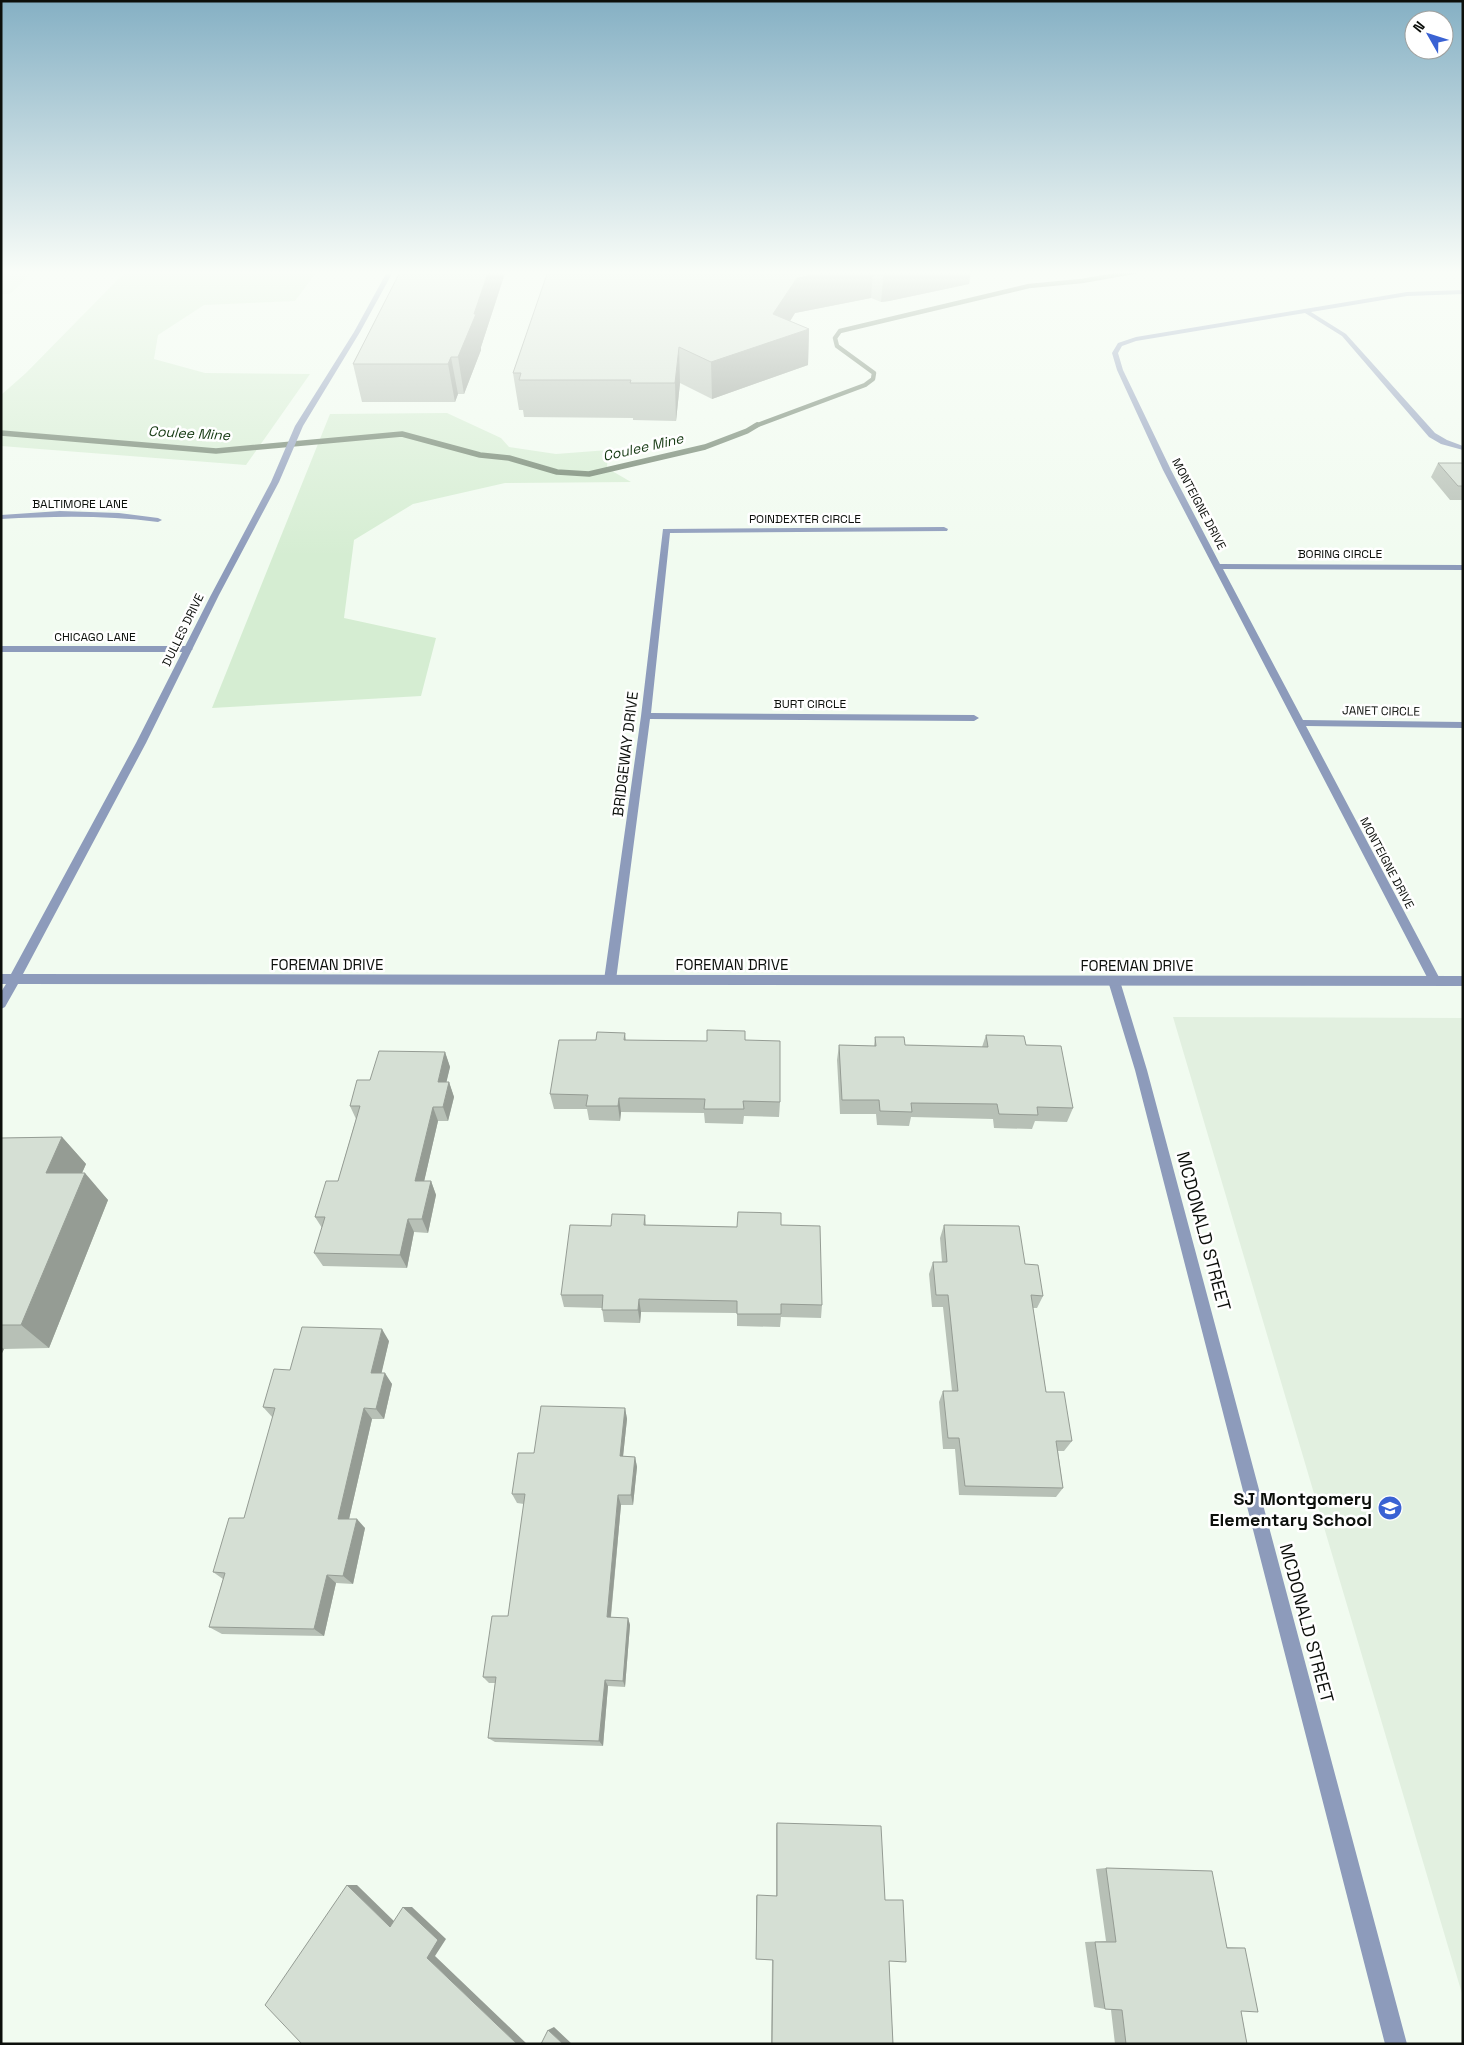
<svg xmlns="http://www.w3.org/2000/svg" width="1464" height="2045" font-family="'Space Grotesk',sans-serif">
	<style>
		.built { fill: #e2f0e0 }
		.green { fill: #d5edd2 }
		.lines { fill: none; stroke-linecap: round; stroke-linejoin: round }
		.stream-far1 { stroke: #697c67; stroke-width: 4.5 }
		.stream { stroke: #697c67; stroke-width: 5.5 }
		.minor { fill: #8d9bbb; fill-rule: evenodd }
		.tertiary { fill: #8d9bbb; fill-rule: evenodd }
		.wall { fill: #b7c0b6 }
		.shaded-wall { fill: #959c94 }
		.building { fill: #d5dfd4; stroke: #959c94 }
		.labels { text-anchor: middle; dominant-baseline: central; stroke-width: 5; stroke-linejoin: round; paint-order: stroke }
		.far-street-label { font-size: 12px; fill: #0c0f0b; stroke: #fff }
		.far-water-label { font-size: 14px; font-style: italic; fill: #143911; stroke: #fff }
		.street-label { font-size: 15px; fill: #0c0f0b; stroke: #fff }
		.near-street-label { font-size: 18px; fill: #0c0f0b; stroke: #fff }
		.near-poi-label { font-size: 18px; font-weight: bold; fill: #0c0f0b; stroke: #fff; text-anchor: end }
	</style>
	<rect width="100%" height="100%" fill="#f1fbf0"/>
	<path class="built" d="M1,270H35L10,294H1Z
		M1173,1017L1463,1018V1997Z"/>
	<path class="green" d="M127,270H318L295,301L204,305L158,335L154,359L205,373L310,374L246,465L1,446V395L26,373Z
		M447,413L501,438L509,447L556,454L608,450L607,468L631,482L505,483L413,504L354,540L344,618L436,638L421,696L212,708L330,414Z"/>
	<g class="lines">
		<path class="stream-far1" d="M1225,270H1250
			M755,426L865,385L873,379L874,373L837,346L835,338L840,331L1029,286L1082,281L1144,270"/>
		<path class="stream" d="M1,433L216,451L402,434L480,455L509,458L557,472L589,474L705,447L747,431L757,425"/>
		<path class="minor" d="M1463,290V294L1407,296L1311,312L1346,334L1435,433L1447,440L1463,446V450L1441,444L1429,437L1342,336L1305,313L1136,341L1122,346L1118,353L1123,370L1171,470L1220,564L1463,565V570L1223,569L1303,720L1463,722V728L1306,726L1441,981L1439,984H1431L1429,981L1163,470L1117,370L1112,353L1118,343L1136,337L1407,292Z
			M60,511L119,513L158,518L162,520L158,522C106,515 54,516 1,519V515Z
			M944,527L948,529L947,531L670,533L651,713L974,715L979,718L974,721L650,719L616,980L614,983H606L604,980L641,716L663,529Z
			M1,646H188L193,649L188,652H1Z
			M1114,976L1118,978L1120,981L1147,1070L1407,2044H1385L1135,1070L1108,981L1110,978Z"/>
		<path class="tertiary" d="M388,270H394L360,332L303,426L279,482L219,595L146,743L23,974L1463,976V986L18,984L5,1007L1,1009V992L6,984H1V974H11L136,743L211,595L271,482L295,426L354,332Z"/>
	</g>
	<path class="wall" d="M401,270H506L481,347V350L464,394H458L455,402H362L353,364Z
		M588,270H971L969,284L889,301L881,302L871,298L795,313L790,321L809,329L808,365L712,399L680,383L676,421L633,420V418L524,417L523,410H519L513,373L587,274Z
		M1438,463H1463V500H1450L1431,477Z
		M625,1033L626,1040L707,1041L745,1040L780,1102L779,1117L744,1116L743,1124L705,1123L704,1113L621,1112L620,1121L589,1120L587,1109H554L550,1094L596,1040Z
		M986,1035L1026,1045L1073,1108L1067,1122L1035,1121L1032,1129L994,1128L993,1119L911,1117L909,1126L877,1125L876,1114H840L837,1060L839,1045L874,1046L875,1037L905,1045L982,1047Z
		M445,1052L450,1067L446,1082H449L454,1097L448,1121H438L424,1181H431L436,1195L428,1233L414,1232L407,1268L323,1266L314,1253L322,1228L315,1217L338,1181L356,1119L350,1106L370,1080Z
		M62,1137L86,1164L82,1173L108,1200L49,1348L4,1349L1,1355V1138Z
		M645,1215L646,1225L737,1227L781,1225L822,1305L821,1318L781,1317L780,1327L737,1326V1313L641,1312L640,1323L604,1322L602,1308L564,1307L561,1295L611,1226Z
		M944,1225L1025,1264L1043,1296L1037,1308H1033L1046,1392L1072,1441L1064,1451H1058L1063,1488L1056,1497L959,1495L955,1449H943L939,1402L943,1391H952L943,1307H932L929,1274L933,1262H942L940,1238Z
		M389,1341L381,1373L392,1384L384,1419H372L349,1519L365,1528L353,1584L336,1583L324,1636L222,1634L209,1627L223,1579L213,1572L244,1518L273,1418L263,1407Z
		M625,1408L627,1419L623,1456L635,1457L637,1467L633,1505H621L611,1617L628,1618L630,1625L625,1687L608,1686L603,1746L495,1742L488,1738L495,1683H489L483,1677L508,1616L524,1504L517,1503L512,1494L534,1453Z
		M777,1823L885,1900L889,1961L893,2044H771L772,1960L756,1959V1896H776V1825Z
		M1106,1868L1226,1947L1245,1948L1241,2011L1247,2044H1115L1111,2010L1105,2009L1094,2007L1085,1942L1106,1941L1096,1869Z"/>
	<path class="shaded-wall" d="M489,270H506L481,347V350L464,394L458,357Z
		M841,270H873L871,298L795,313L779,339L809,329L808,365L712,399L711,362L797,278Z
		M884,270H971L969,284L889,301L881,302Z
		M679,347L680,383L676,421L675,383Z
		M451,357L458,394L455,402L448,364Z
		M445,1052L450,1067L443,1097L438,1082Z
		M449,1082L454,1097L448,1121L443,1107Z
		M619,1098L621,1112L620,1121L618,1106Z
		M433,1107L438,1121L421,1195L415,1181Z
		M62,1137L86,1164L70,1200L46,1173Z
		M85,1173L108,1200L49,1348L21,1325Z
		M431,1181L436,1195L428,1233L422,1219Z
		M408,1219L414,1232L407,1268L400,1255Z
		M639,1299L641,1312L640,1323L638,1310Z
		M382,1329L389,1341L379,1384L371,1373Z
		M1,1347L4,1349L1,1355Z
		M385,1373L392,1384L384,1419L376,1409Z
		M364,1408L372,1419L347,1528L338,1519Z
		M625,1408L627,1419L622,1466L620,1456Z
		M635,1457L637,1467L633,1505L631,1495Z
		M618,1495L621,1505L610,1624L607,1617Z
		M357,1519L365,1528L353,1584L343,1576Z
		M327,1575L336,1583L324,1636L314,1629Z
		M628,1618L630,1625L625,1687L623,1681Z
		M605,1680L608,1686L603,1746L599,1741Z
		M347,1885H357L399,1926L390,1927Z
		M403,1907H412L446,1939L435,1956L527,2044H517L427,1958Z
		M554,2027L572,2044H563L548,2030Z"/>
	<path class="building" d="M401,270H489L474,314H476L458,357H451L448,364H353Z
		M588,270H841L797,278L773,314L809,329L711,362L679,347L675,383H630L631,380H519L521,373H513L547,274H587Z
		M1438,463H1463V486H1458Z
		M707,1030L745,1031V1040L780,1041V1102L743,1101L744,1109H704L705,1099L619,1098L618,1106H586L588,1095L550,1094L559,1040H596L597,1032L625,1033L624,1040L707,1041Z
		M986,1035L1024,1036L1026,1045L1061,1046L1073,1108L1037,1107L1038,1115L999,1114L997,1104L911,1103L912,1112L880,1111L879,1100H842L839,1045L876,1046L875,1037H904L905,1045L988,1047Z
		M379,1051L445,1052L438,1082H449L443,1107H433L415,1181H431L422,1219H408L400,1255L314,1253L325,1217H315L326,1181H338L360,1106H350L357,1080H370Z
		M62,1137L46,1173H85L21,1325H1V1138Z
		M738,1212L781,1213V1225L820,1226L822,1305L781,1304V1314H737V1301L639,1299L638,1310H602L603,1295H561L570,1225L611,1226L612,1214L645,1215L644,1225L737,1227Z
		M944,1225L1019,1226L1025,1264L1038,1265L1043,1296L1031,1295L1046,1392H1064L1072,1441H1056L1063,1488L965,1486L959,1438H948L943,1391H958L948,1295H936L933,1262H947Z
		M302,1327L382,1329L371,1373H385L376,1409L364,1408L338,1519H357L343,1576L327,1575L314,1629L209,1627L225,1573L213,1572L229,1518H244L275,1408L263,1407L274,1369L290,1370Z
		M541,1406L625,1408L620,1456L635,1457L631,1495H618L607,1617L628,1618L623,1681L605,1680L599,1741L488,1738L496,1677H483L492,1616H508L525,1494H512L518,1453H534Z
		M777,1823L881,1826L885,1900H903L906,1962L889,1961L893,2044H772L773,1960L756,1959L757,1895L777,1896Z
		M1106,1868L1212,1871L1227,1948H1245L1258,2012L1241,2011L1247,2044H1126L1122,2010L1105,2009L1095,1942H1116Z
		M347,1885L390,1927L403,1907L438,1940L427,1958L517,2044H302L265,2005Z
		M548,2030L563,2044H541Z"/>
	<linearGradient id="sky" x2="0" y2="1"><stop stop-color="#85b0c4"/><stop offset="0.49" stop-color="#f9fdf8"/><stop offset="1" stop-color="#f9fdf8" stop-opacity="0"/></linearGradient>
	<rect width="1464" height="556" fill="url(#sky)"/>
	<defs>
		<symbol id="school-disc" viewBox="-11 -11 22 22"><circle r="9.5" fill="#3a62d3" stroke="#fff"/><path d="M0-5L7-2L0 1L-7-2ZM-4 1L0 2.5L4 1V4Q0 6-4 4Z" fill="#fff"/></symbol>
	</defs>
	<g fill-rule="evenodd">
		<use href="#school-disc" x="1376" y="1494" width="28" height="28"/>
	</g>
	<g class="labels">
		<g class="far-street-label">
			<text x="80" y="504">BALTIMORE LANE</text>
			<text transform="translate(1199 504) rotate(62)">MONTEIGNE DRIVE</text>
			<text x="805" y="519">POINDEXTER CIRCLE</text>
			<text x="1340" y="554">BORING CIRCLE</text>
			<text transform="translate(183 630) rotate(-64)">DULLES DRIVE</text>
			<text x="95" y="637">CHICAGO LANE</text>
			<text x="810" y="704">BURT CIRCLE</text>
			<text transform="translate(1381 711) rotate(1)">JANET CIRCLE</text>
			<text transform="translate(1387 863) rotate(62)">MONTEIGNE DRIVE</text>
		</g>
		<g class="far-water-label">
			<text transform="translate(189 433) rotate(3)">Coulee Mine</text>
			<text transform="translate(643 447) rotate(-13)">Coulee Mine</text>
		</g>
		<g class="street-label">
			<text transform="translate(625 754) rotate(-83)">BRIDGEWAY DRIVE</text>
			<text x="327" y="964">FOREMAN DRIVE</text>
			<text x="732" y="964">FOREMAN DRIVE</text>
			<text x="1137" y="965">FOREMAN DRIVE</text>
		</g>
		<g class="near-street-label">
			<text transform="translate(1204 1231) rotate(75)">MCDONALD STREET</text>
			<text transform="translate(1307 1623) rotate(75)">MCDONALD STREET</text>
		</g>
		<g class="near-poi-label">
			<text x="1372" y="1498">SJ Montgomery<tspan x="1372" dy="21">Elementary School</tspan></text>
		</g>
	</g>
	<rect width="1464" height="2045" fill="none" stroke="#0c0f0b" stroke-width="5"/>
	<g transform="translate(1429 35) rotate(309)"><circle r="24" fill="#ffffff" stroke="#9e9f9d"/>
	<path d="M0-4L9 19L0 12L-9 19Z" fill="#3a62d3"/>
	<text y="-8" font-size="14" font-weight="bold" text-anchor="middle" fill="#0c0f0b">N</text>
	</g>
</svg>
